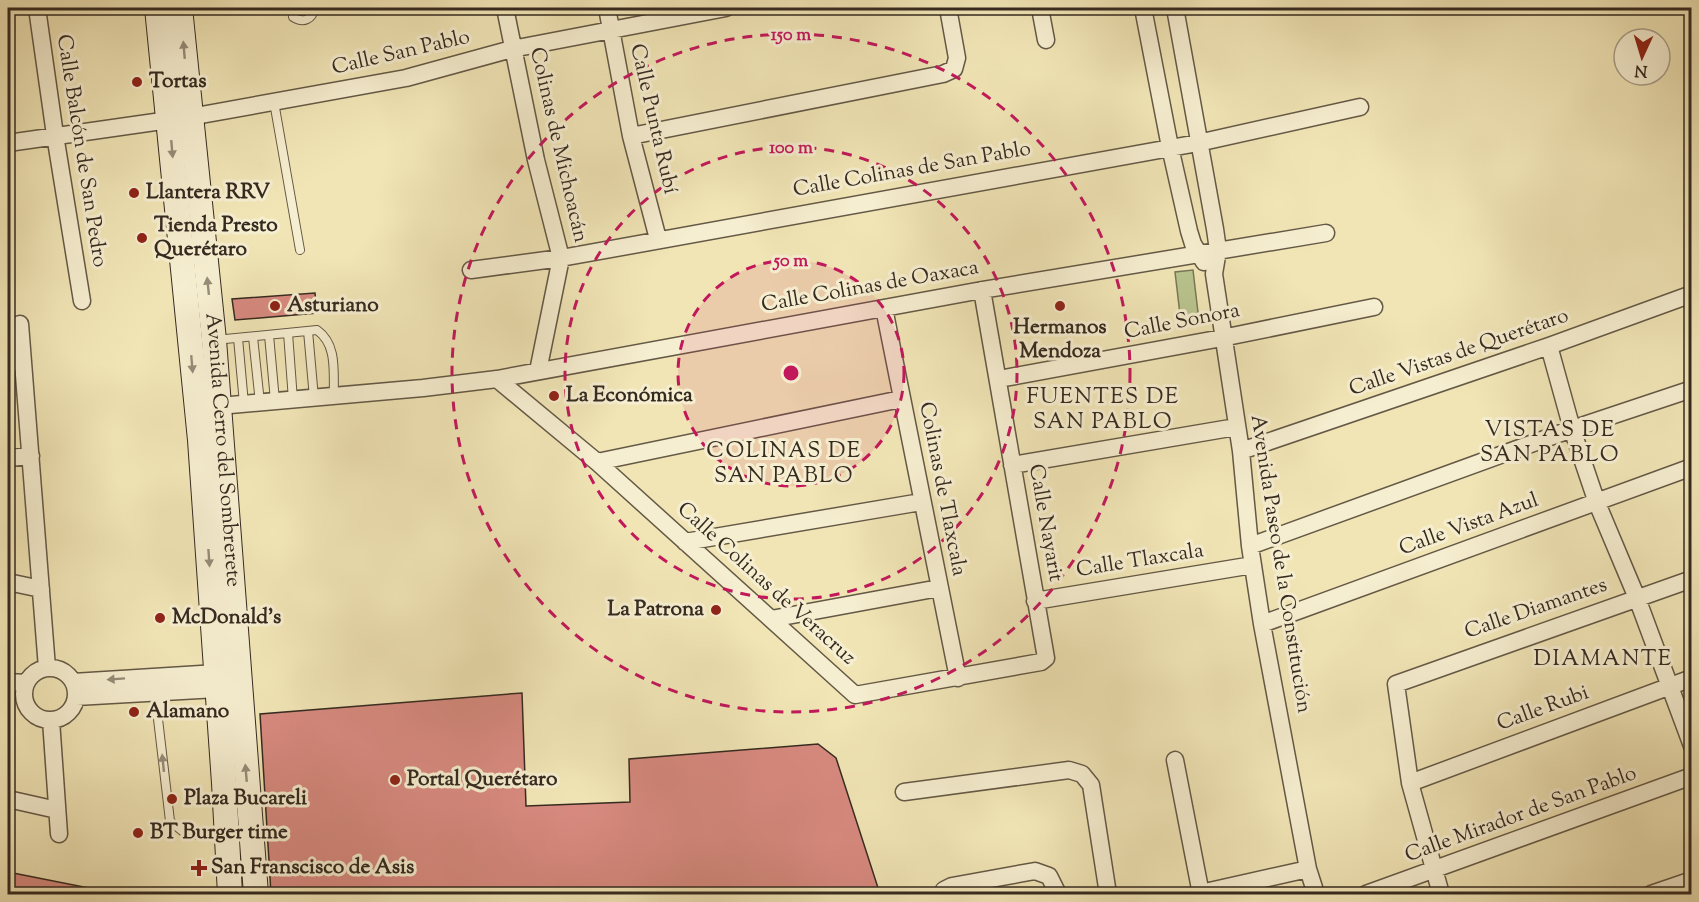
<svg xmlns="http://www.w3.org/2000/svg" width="1699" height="902" font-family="'Sorts Mill Goudy',serif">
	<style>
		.green { fill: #b9c58f; stroke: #777858; stroke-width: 1.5 }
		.building { fill: #d88a80; stroke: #352a20; stroke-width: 1.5 }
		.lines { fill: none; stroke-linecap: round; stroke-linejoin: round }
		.service-casing { stroke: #645946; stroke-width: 10 }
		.minor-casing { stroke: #645946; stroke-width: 19 }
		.secondary-casing { stroke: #352a20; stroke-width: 26 }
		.service { stroke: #f6eed0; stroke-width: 8 }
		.minor { stroke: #f6eed0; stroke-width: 16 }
		.secondary { stroke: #f6eed0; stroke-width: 24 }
		.oneway { fill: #968c78 }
		.ring { fill: none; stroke: #c2185b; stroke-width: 3; stroke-dasharray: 10 8 }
		.poi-dot { fill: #8f2418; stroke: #f6eed0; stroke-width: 2 }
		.labels { text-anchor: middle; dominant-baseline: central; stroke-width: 6; stroke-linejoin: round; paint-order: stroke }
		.street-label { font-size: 21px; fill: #352a20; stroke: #f6eed0 }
		.poi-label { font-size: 21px; font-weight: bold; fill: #352a20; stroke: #f6eed0; text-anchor: start }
		.neighbourhood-label { font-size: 22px; letter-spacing: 1.5px; fill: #352a20; stroke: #f6eed0 }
		.centre { fill: #c2185b; stroke: #f6eed0; stroke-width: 3 }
		.ring-label { font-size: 18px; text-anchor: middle; font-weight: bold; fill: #c2185b; stroke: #f6eed0; stroke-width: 6; stroke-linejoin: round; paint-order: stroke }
	</style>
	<rect width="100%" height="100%" fill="#f1e5b6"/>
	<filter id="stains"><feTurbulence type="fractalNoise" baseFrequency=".00333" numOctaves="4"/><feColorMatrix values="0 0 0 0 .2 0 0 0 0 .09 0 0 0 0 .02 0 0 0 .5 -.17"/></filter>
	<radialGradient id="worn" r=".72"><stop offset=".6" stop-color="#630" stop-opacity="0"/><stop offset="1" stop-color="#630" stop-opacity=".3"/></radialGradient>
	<path class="green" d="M1193,270L1199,321L1181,323L1175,272Z"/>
	<path class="building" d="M315,293L317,313L235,320L232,299Z
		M522,693L526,806L630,802L629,759L818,744L836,758L880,894H271L260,714Z
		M8,872L119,894H8Z"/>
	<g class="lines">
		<defs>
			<path id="service" d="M292,8L293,17C304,24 312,19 315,8
				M274,102L300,250
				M308,331L314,398
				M288,333L293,400
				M269,335L275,401
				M253,337L260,403
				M238,338L244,404
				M215,340L317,330C338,345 333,373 334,396
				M158,690V719L170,821L187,835H208L224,831"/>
			<path id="minor" d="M37,8L55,135L82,301
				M505,8L536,160L561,258L538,371
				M607,8L631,136L658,239
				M1040,8L1046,40
				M1143,8L1170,147L1189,231L1193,244L1204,262
				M1175,8L1215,229L1218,250L1214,274L1241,451L1250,546L1262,624L1308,869L1316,894
				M190,117L406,78L512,49L726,8
				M631,136L943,74L954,69L957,58L948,8
				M8,143L169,120
				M471,270L561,258L1198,143L1360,107
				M884,308L958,678
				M20,324L47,668
				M1549,346L1572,429L1597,503L1637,598L1692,746
				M8,362L23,361
				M497,379L597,462L855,695L1041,662L1046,658L982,290
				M999,379L1222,338L1374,307
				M219,406L423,388L497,379L982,290L1326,233
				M1241,451L1549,346L1692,294
				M8,458L31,456
				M597,462L901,399
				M1012,465L1236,427
				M685,542L921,502
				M1250,546L1572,429L1692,389
				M8,582L41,589
				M1035,601L1253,565
				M771,619L939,588
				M1262,624L1692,467
				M24 694a26 26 0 1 1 52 0a26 26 0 1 1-52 0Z
				M8,682L26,683
				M73,682L217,673
				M76,697L217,689
				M51,720L59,834
				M1175,760L1201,894
				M1410,783L1692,678
				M904,792L1069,770L1082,774L1091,785L1108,894
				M8,799L57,810
				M945,894L944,890L952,886L1035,871L1049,876L1058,894
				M1196,894L1308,869
				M1366,894L1692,776
				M1441,894L1410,783L1396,684L1692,579
				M1651,894L1692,880"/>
			<g id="secondary">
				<path d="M157,8L200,440L224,783L230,894"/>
				<path id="s1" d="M180,8L214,340L256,894"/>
			</g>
		</defs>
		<use href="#service" class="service-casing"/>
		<use href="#minor" class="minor-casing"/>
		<use href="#secondary" class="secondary-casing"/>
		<use href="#service" class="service"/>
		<use href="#minor" class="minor"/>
		<use href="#secondary" class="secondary"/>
	</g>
	<defs><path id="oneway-solid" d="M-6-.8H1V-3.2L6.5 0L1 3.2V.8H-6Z" transform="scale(1.5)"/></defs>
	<g class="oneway">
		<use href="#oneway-solid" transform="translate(184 50) rotate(-95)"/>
		<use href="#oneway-solid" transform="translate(172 149) rotate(85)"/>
		<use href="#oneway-solid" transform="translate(208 286) rotate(-96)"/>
		<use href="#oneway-solid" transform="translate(192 364) rotate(85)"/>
		<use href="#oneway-solid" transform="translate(209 558) rotate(86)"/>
		<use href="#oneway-solid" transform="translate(116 679) rotate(176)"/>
		<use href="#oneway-solid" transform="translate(163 763) rotate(-96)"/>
		<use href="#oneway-solid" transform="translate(246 773) rotate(-95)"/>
	</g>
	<circle cx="791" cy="373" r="113" fill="#c2185b" fill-opacity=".12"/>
	<g class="ring">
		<circle cx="791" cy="373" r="113"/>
		<circle cx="791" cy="373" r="226"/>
		<circle cx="791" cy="373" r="339"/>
	</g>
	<g class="poi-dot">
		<circle cx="137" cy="82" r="6"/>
		<circle cx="134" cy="193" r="6"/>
		<circle cx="142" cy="238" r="6"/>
		<circle cx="275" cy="306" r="6"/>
		<circle cx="1060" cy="306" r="6"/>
		<circle cx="554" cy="396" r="6"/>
		<circle cx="716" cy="610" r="6"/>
		<circle cx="160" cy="618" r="6"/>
		<circle cx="134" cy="712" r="6"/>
		<circle cx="395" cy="780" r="6"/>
		<circle cx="172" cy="799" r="6"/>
		<circle cx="138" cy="833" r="6"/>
		<path d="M196 859h6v6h6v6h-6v6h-6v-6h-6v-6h6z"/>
	</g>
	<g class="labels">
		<g class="street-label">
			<text transform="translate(401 53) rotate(-13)">Calle San Pablo</text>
			<text transform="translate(653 119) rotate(77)">Calle Punta Rubí</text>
			<text transform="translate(558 145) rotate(77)">Colinas de Michoacán</text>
			<text transform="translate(81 151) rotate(81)">Calle Balcón de San Pedro</text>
			<text transform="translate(912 170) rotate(-10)">Calle Colinas de San Pablo</text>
			<text transform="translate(870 287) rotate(-10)">Calle Colinas de Oaxaca</text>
			<text transform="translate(1182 322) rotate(-11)">Calle Sonora</text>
			<text transform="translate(1459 353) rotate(-19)">Calle Vistas de Querétaro</text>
			<text stroke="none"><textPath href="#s1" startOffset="444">Avenida Cerro del Sombrerete</textPath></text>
			<text transform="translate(942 489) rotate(79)">Colinas de Tlaxcala</text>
			<text transform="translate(1045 523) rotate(80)">Calle Nayarit</text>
			<text transform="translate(1469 525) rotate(-20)">Calle Vista Azul</text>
			<text transform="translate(1140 561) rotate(-9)">Calle Tlaxcala</text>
			<text transform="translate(1280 564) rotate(81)">Avenida Paseo de la Constitución</text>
			<text transform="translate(766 584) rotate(42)">Calle Colinas de Veracruz</text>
			<text transform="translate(1536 609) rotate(-19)">Calle Diamantes</text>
			<text transform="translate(1543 709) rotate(-20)">Calle Rubi</text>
			<text transform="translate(1521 815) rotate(-20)">Calle Mirador de San Pablo</text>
		</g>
		<g class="poi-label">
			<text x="149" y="82">Tortas</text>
			<text x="146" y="193">Llantera RRV</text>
			<text x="154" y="226">Tienda Presto<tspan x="154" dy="24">Querétaro</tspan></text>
			<text x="287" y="306">Asturiano</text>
			<text x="1060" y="328" text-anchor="middle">Hermanos<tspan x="1060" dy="24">Mendoza</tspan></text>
			<text x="566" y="396">La Económica</text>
			<text x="704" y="610" text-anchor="end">La Patrona</text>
			<text x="172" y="618">McDonald's</text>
			<text x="146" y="712">Alamano</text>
			<text x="407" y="780">Portal Querétaro</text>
			<text x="184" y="799">Plaza Bucareli</text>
			<text x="150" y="833">BT Burger time</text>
			<text x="211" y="868">San Franscisco de Asis</text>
		</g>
		<g class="neighbourhood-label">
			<text x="1103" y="398">FUENTES DE<tspan x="1103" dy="25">SAN PABLO</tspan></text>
			<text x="1550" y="431">VISTAS DE<tspan x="1550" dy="25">SAN PABLO</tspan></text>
			<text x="784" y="452">COLINAS DE<tspan x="784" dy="25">SAN PABLO</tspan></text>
			<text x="1603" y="660">DIAMANTE</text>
		</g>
	</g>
	<circle cx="791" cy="373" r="9" class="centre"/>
	<g class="ring-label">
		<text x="791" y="40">150 m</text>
		<text x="791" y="153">100 m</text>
		<text x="791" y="266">50 m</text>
	</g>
	<rect width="1699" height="902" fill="none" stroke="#f1e5b6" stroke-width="30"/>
	<rect x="9" y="9" width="1681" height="884" fill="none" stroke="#352a20" stroke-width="3"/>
	<rect x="15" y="15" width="1669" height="872" fill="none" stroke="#352a20" stroke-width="1.5"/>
	<g transform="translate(1642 57) rotate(184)"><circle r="28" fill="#f6eed0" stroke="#a9a08a" stroke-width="1.5"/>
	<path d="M0-4.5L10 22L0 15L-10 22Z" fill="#8f2418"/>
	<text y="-9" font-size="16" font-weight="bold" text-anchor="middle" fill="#352a20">N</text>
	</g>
	<rect width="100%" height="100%" filter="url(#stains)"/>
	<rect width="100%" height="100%" fill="url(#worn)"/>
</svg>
